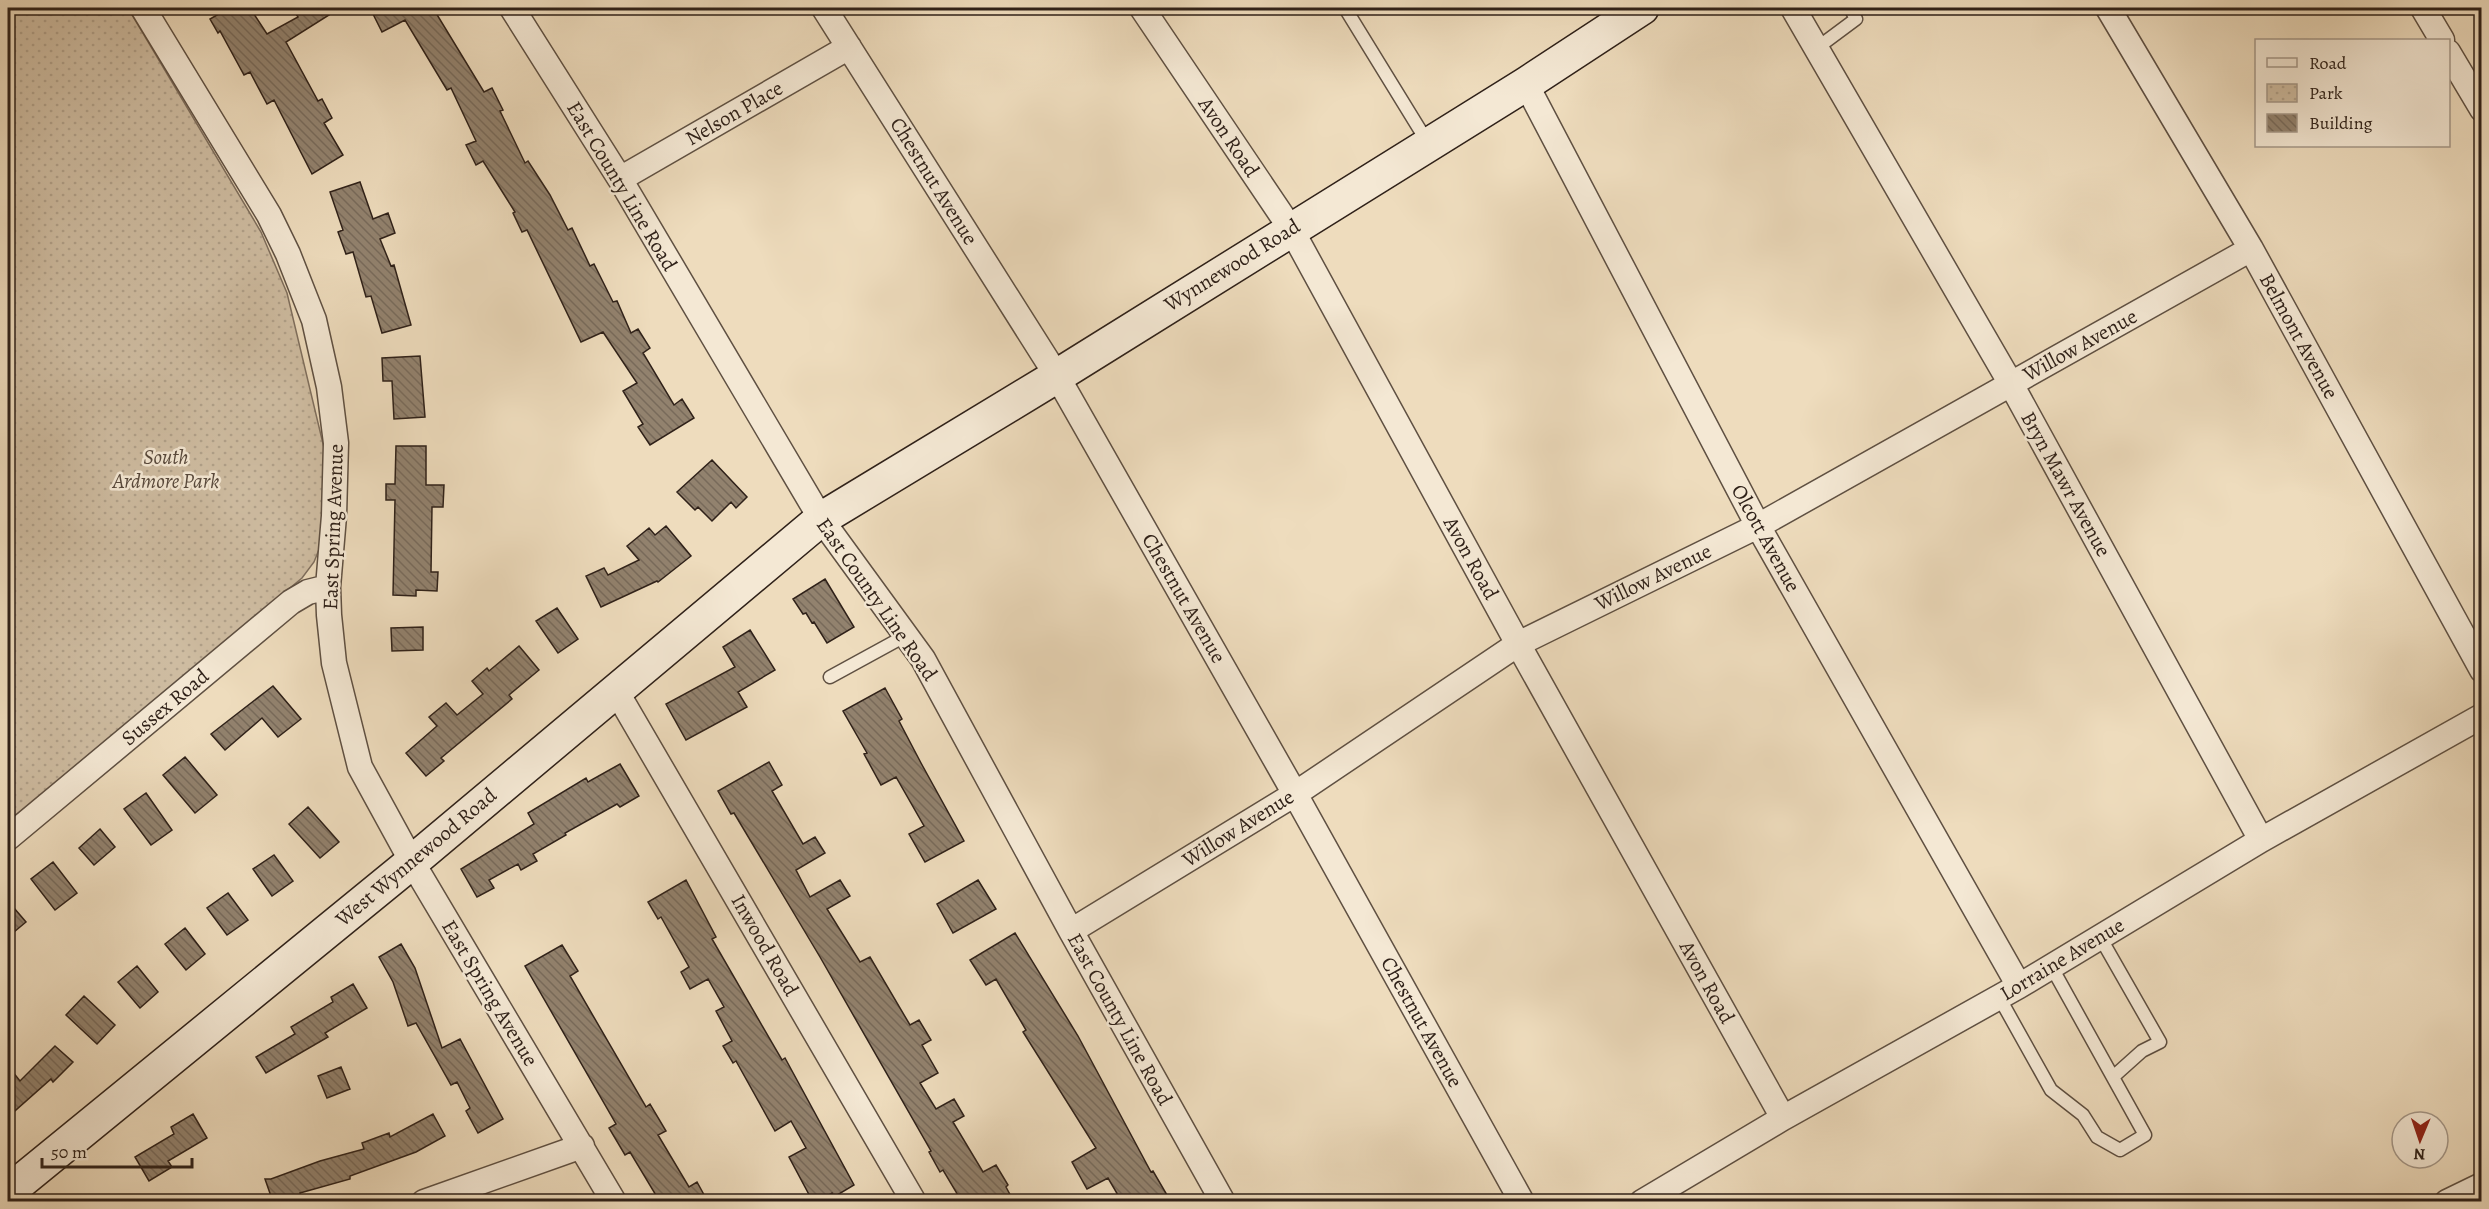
<svg xmlns="http://www.w3.org/2000/svg" width="2489" height="1209" font-family="Alegreya,serif">
	<style>
		.park { fill: url(#park-dots); stroke: #7e6e5d; stroke-width: 1.5 }
		.building { fill: url(#building-back-hatch); stroke: #2f2119; stroke-width: 1.5 }
		.lines { fill: none; stroke-linecap: round; stroke-linejoin: round }
		.service-casing { stroke: #5f5042; stroke-width: 15 }
		.minor-casing { stroke: #5f5042; stroke-width: 27 }
		.secondary-casing { stroke: #2f2119; stroke-width: 36 }
		.service { stroke: #f4e8d4; stroke-width: 12 }
		.minor { stroke: #f4e8d4; stroke-width: 24 }
		.secondary { stroke: #f4e8d4; stroke-width: 33 }
		.labels { text-anchor: middle; dominant-baseline: central; stroke-width: 5; stroke-linejoin: round; paint-order: stroke }
		.street-label { font-size: 21px; fill: #2f2119; stroke: #f4e8d4 }
		.park-label { font-size: 21px; font-style: italic; fill: #57483b; stroke: #f4e8d4 }
	</style>
	<defs>
		<pattern id="park-dots" width="8" height="8" patternUnits="userSpaceOnUse" patternTransform="scale(1.5)"><rect width="8" height="8" fill="#cebca1"/><path d="M2 2h.1M6 6h.1" fill="none" stroke="#b1a18a" stroke-width="1.8" stroke-linecap="round"/></pattern>
		<pattern id="building-back-hatch" width="6" height="6" patternUnits="userSpaceOnUse" patternTransform="scale(1.5)"><rect width="6" height="6" fill="#92826e"/><path d="M-1 5l2 2M0 0l6 6M5-1l2 2" fill="none" stroke="#786a5a"/></pattern>
	</defs>
	<rect width="100%" height="100%" fill="#eedcbd"/>
	<filter id="stains"><feTurbulence type="fractalNoise" baseFrequency=".00333" numOctaves="4"/><feColorMatrix values="0 0 0 0 .2 0 0 0 0 .09 0 0 0 0 .02 0 0 0 .5 -.17"/></filter>
	<radialGradient id="worn" r=".72"><stop offset=".6" stop-color="#630" stop-opacity="0"/><stop offset="1" stop-color="#630" stop-opacity=".3"/></radialGradient>
	<path class="park" d="M8,8H128L261,232L287,293L325,452L326,465L320,547L314,562L302,578L8,823Z"/>
	<path class="building" d="M229,8H250L267,34L298,17L292,8H325L329,15L286,42L318,101L322,99L332,118L324,123L343,155L312,174L274,100L267,104L250,72L244,75L220,31L218,33L210,19Z
		M370,8H433L484,92L492,88L503,110L500,111L525,163L528,161L550,195L568,230L572,228L590,266L594,264L613,302L617,301L631,333L638,329L650,348L643,353L674,405L682,399L694,418L650,445L638,427L643,424L623,391L637,383L603,332L581,342L527,230L522,232L513,213L515,212L483,161L476,165L466,145L476,141L451,88L447,90L405,20L382,32Z
		M360,182L373,219L388,213L395,233L380,239L391,266L394,265L411,325L382,333L371,296L366,297L353,252L346,254L338,232L343,230L330,192Z
		M420,356L425,417L394,419L392,381H383L382,358Z
		M396,446H426V485H444L443,507H432L431,572H438L437,591L416,590V596L393,595L395,500H386V484H395Z
		M712,460L747,497L736,508L731,502L712,521L698,507L695,510L677,492Z
		M666,526L691,556L658,582L657,581L601,607L586,576L604,568L608,575L639,560L627,546L649,528L655,535Z
		M825,579L854,627L827,643L814,622L812,623L806,613L803,614L793,599Z
		M557,608L578,639L558,653L536,621Z
		M423,627V650L392,651L391,628Z
		M750,630L775,670L738,692L747,707L686,740L666,704L735,667L723,647Z
		M519,646L539,670L509,695L512,699L441,758L444,761L426,776L406,753L437,726L429,717L446,703L457,715L483,694L472,681L487,668L489,671Z
		M273,686L301,719L278,737L262,718L225,750L211,734Z
		M885,688L902,719L899,721L921,763L964,841L925,862L909,834L924,826L896,777L881,785L864,754L867,753L843,711Z
		M185,757L217,795L195,813L163,775Z
		M769,762L782,785L772,791L803,844L815,837L825,853L796,870L810,897L840,880L850,896L827,909L860,962L870,957L910,1025L919,1020L931,1040L922,1045L938,1073L920,1083L936,1109L954,1099L964,1116L953,1122L983,1172L996,1165L1008,1185L1006,1187L1014,1202H962L943,1170L940,1172L929,1152L931,1151L820,957L734,813L731,814L718,791Z
		M620,764L639,796L620,807L617,804L565,833L566,835L533,854L537,861L521,870L518,864L489,880L494,888L477,897L461,869L534,824L528,813L586,778L588,782Z
		M146,793L172,830L151,845L124,809Z
		M308,807L339,842L320,858L289,824Z
		M100,829L115,847L94,865L79,848Z
		M274,855L293,881L272,896L253,869Z
		M53,862L77,893L55,910L31,879Z
		M686,880L716,937L712,939L782,1060L785,1058L854,1185L834,1197L832,1193L818,1202H813L789,1157L806,1148L791,1121L775,1131L736,1061L733,1063L723,1046L732,1041L716,1011L724,1007L708,979L690,989L681,972L689,967L661,917L658,919L648,902Z
		M978,880L996,909L953,933L937,904Z
		M228,893L248,920L227,935L207,908Z
		M8,901L26,922L8,937Z
		M185,928L205,954L186,970L165,944Z
		M1015,933L1078,1036L1151,1172L1153,1171L1167,1195L1155,1202H1122L1108,1178L1087,1189L1072,1162L1096,1148L1023,1032L1026,1030L996,979L986,985L970,960Z
		M401,944L415,968L442,1048L460,1039L503,1119L478,1133L466,1111L470,1108L457,1082L451,1085L416,1023L408,1026L393,982L379,957Z
		M562,945L578,971L570,976L646,1107L650,1104L666,1131L658,1135L689,1187L697,1182L708,1202H660L630,1152L625,1155L609,1128L616,1124L525,966Z
		M137,966L158,992L140,1008L118,982Z
		M353,984L367,1008L325,1033L328,1037L266,1073L256,1057L295,1034L291,1027L333,1002L331,997Z
		M84,996L115,1025L97,1044L66,1015Z
		M55,1046L73,1062L53,1082L51,1079L8,1117V1066L20,1081Z
		M341,1067L350,1089L327,1098L318,1076Z
		M193,1114L207,1138L168,1161L172,1167L149,1181L135,1157L174,1134L171,1127Z
		M433,1114L445,1136L416,1152L350,1176V1179L300,1193L301,1195L282,1202H273L265,1179H271L320,1161L364,1149L362,1143L389,1133L390,1137Z"/>
	<g class="lines">
		<defs>
			<path id="service" d="M1345,8L1428,143
				M1817,48L1856,19L1850,8
				M830,677L905,636
				M2100,937L2160,1042L2142,1051L2113,1077
				M1999,997L2051,1090L2083,1115L2097,1137L2120,1150L2145,1135L2051,966"/>
			<path id="minor" d="M143,8L269,215L288,254L314,320L329,387L336,443L334,516L328,587L329,615L334,663L360,767L412,862L614,1202
				M512,8L620,179L821,519L923,659L1071,931L1223,1202
				M824,8L1057,376L1295,794L1522,1202
				M1142,8L1291,229L1518,644L1783,1118
				M1793,8L2011,384L2261,840
				M2108,8L2251,249L2482,670
				M2423,8L2442,40
				M2448,52L2482,109
				M1526,84L1758,526L2019,986
				M620,179L849,47
				M615,689L914,1202
				M8,838L291,602L308,592L328,587
				M1071,931L1295,794L1518,644L1758,526L2251,249
				M424,1202L582,1146
				M1642,1202L1783,1118L2019,986L2261,840L2482,716
				M2447,1202L2482,1185"/>
			<path id="secondary" d="M8,1192L412,862L821,519L1057,376L1526,84L1642,8"/>
		</defs>
		<use href="#service" class="service-casing"/>
		<use href="#minor" class="minor-casing"/>
		<use href="#secondary" class="secondary-casing"/>
		<use href="#service" class="service"/>
		<use href="#minor" class="minor"/>
		<use href="#secondary" class="secondary"/>
	</g>
	<g class="labels">
		<g class="street-label">
			<text transform="translate(734 113) rotate(-30)">Nelson Place</text>
			<text transform="translate(1229 137) rotate(56)">Avon Road</text>
			<text transform="translate(934 181) rotate(58)">Chestnut Avenue</text>
			<text transform="translate(622 186) rotate(59)">East County Line Road</text>
			<text transform="translate(1232 265) rotate(-32)">Wynnewood Road</text>
			<text transform="translate(2299 336) rotate(61)">Belmont Avenue</text>
			<text transform="translate(2080 345) rotate(-29)">Willow Avenue</text>
			<text transform="translate(2066 484) rotate(61)">Bryn Mawr Avenue</text>
			<text transform="translate(333 527) rotate(-88)">East Spring Avenue</text>
			<text transform="translate(1766 538) rotate(61)">Olcott Avenue</text>
			<text transform="translate(1471 558) rotate(61)">Avon Road</text>
			<text transform="translate(1653 577) rotate(-26)">Willow Avenue</text>
			<text transform="translate(1184 598) rotate(60)">Chestnut Avenue</text>
			<text transform="translate(877 599) rotate(55)">East County Line Road</text>
			<text transform="translate(165 707) rotate(-40)">Sussex Road</text>
			<text transform="translate(1238 828) rotate(-32)">Willow Avenue</text>
			<text transform="translate(416 857) rotate(-40)">West Wynnewood Road</text>
			<text transform="translate(765 945) rotate(60)">Inwood Road</text>
			<text transform="translate(2062 959) rotate(-31)">Lorraine Avenue</text>
			<text transform="translate(1707 982) rotate(61)">Avon Road</text>
			<text transform="translate(490 993) rotate(59)">East Spring Avenue</text>
			<text transform="translate(1120 1019) rotate(61)">East County Line Road</text>
			<text transform="translate(1422 1022) rotate(61)">Chestnut Avenue</text>
		</g>
		<g class="park-label">
			<text x="166" y="457">South<tspan x="166" dy="24">Ardmore Park</tspan></text>
		</g>
	</g>
	<rect width="2489" height="1209" fill="none" stroke="#eedcbd" stroke-width="30"/>
	<rect x="9" y="9" width="2471" height="1191" fill="none" stroke="#2f2119" stroke-width="3"/>
	<rect x="15" y="15" width="2459" height="1179" fill="none" stroke="#2f2119" stroke-width="1.5"/>
	<rect x="2255" y="39" width="195" height="108" fill="#f4e8d4" stroke="#a59889" stroke-width="1.5"/>
	<rect x="2267" y="58" width="30" height="9" fill="#f4e8d4" stroke="#a59889" stroke-width="1.5"/>
	<text x="2309" y="69" font-size="18" fill="#2f2119">Road</text>
	<rect x="2267" y="84" width="30" height="18" fill="url(#park-dots)" stroke="#a59889" stroke-width="1.5"/>
	<text x="2309" y="99" font-size="18" fill="#2f2119">Park</text>
	<rect x="2267" y="114" width="30" height="18" fill="url(#building-back-hatch)" stroke="#a59889" stroke-width="1.5"/>
	<text x="2309" y="129" font-size="18" fill="#2f2119">Building</text>
	<g transform="translate(2420 1140) rotate(182)"><circle r="28" fill="#f4e8d4" stroke="#a59889" stroke-width="1.5"/>
	<path d="M0-4.5L10 22L0 15L-10 22Z" fill="#8f2418"/>
	<text y="-9" font-size="16" font-weight="bold" text-anchor="middle" fill="#2f2119">N</text>
	</g>
	<path d="M42 1158v9h150v-9" fill="none" stroke="#2f2119" stroke-width="3"/>
	<text x="51" y="1158" font-size="18" fill="#2f2119" stroke="#f4e8d4" stroke-width="4.5" paint-order="stroke">50 m</text>
	<rect width="100%" height="100%" filter="url(#stains)"/>
	<rect width="100%" height="100%" fill="url(#worn)"/>
</svg>
